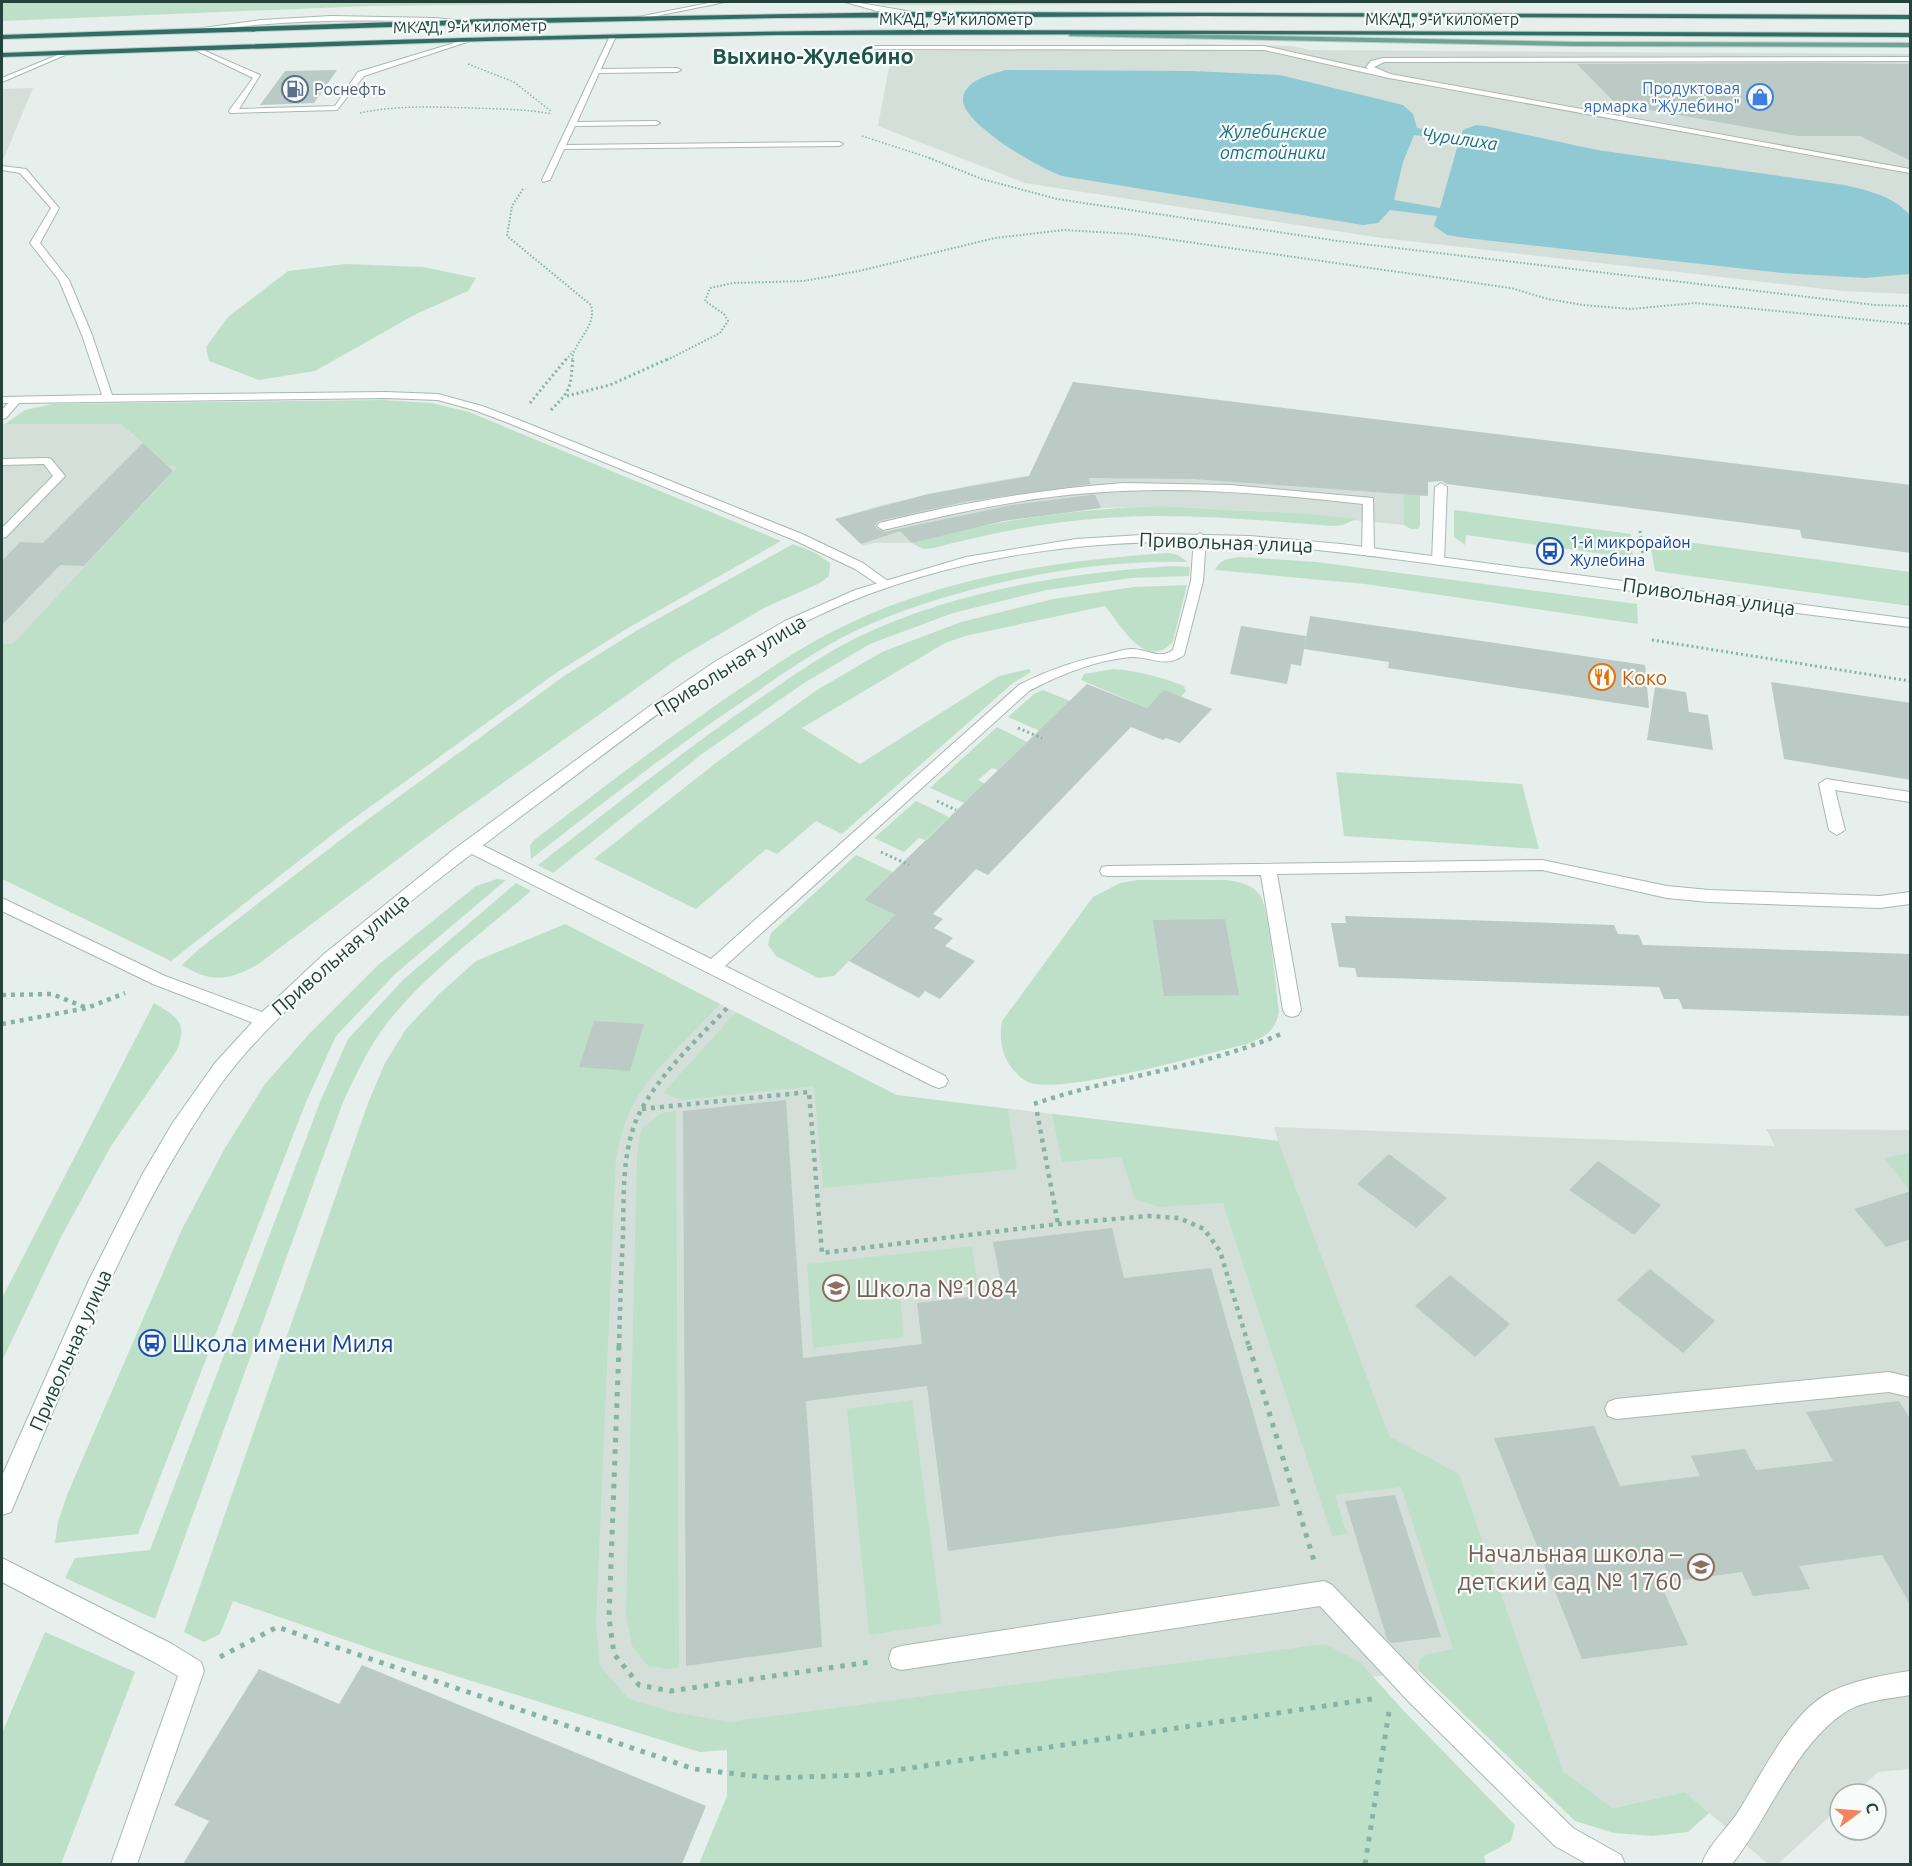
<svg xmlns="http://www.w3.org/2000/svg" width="1912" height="1866" font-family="Ubuntu,sans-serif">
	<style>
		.built { fill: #d4dfda }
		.green { fill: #bfe0c8 }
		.water { fill: #8ec9d4; fill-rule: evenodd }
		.building { fill: #bbcac4 }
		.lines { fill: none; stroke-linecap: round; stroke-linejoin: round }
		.lane-casing { stroke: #a8b8b2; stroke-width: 2 }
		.secondary-casing { stroke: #a4bbb3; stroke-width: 2 }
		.primary-casing { stroke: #c2cac8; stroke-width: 2 }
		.highway-casing { stroke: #c2cac8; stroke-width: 2 }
		.path-far4 { stroke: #86b3a5; stroke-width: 1.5; stroke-dasharray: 1.5 2; stroke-linecap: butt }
		.path-far3 { stroke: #86b3a5; stroke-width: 2; stroke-dasharray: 1.5 2; stroke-linecap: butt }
		.path-far2 { stroke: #86b3a5; stroke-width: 3; stroke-dasharray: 2 3; stroke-linecap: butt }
		.path-far1 { stroke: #86b3a5; stroke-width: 4.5; stroke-dasharray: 4 5; stroke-linecap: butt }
		.path { stroke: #86b3a5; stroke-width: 5; stroke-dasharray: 4.5 7; stroke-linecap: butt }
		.lane { fill: #fff; fill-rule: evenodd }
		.secondary { fill: #fff; fill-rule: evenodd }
		.primary { fill: #6aa596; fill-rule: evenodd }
		.highway { fill: #2f6f62; fill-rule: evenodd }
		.labels { text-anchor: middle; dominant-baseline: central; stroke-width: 4.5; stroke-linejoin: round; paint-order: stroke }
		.far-street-label { font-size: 16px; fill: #24423a; stroke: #f7fbf9 }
		.far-shop-label { font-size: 16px; fill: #366cbe; stroke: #f7fbf9; text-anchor: end }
		.far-service-label { font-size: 16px; fill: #4e5e75; stroke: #f7fbf9; text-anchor: start }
		.far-transit-label { font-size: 16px; fill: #164399; stroke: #f7fbf9; text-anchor: start }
		.far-water-label { font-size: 18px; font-style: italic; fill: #1c6f80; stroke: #f7fbf9 }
		.street-label { font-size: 20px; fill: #24423a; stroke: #f7fbf9 }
		.food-label { font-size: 20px; fill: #c56008; stroke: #f7fbf9; text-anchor: start }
		.far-district-label { font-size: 22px; font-weight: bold; fill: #1f5548; stroke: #f7fbf9 }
		.near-education-label { font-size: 24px; fill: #785e54; stroke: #f7fbf9; text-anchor: start }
		.near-transit-label { font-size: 24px; fill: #164399; stroke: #f7fbf9; text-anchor: start }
	</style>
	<rect width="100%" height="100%" fill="#e6efeb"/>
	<path class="built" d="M1185,44L1291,46L1311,50L1910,54V294L1843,291L1382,238L1025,183L878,126L892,51L1184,48Z
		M33,88L4,158L2,159V89Z
		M2,424H121L154,454L177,467L13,645L2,644Z
		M1110,468L1403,493L1404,525L1261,511L1160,506L1101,508L1003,521L912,543H874L863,546L835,519L882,505L977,484L1047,473Z
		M565,924L896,1095L1278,1141L1274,1127L1775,1146L1766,1129L1910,1130V1769L1878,1772L1854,1794H1840V1807L1778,1864H1768L1685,1792L1613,1808L1563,1771L1522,1660L700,1752L386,1654Z"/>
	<path class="green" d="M2,2H671L369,6L2,21Z
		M872,2H1683L884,5Z
		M345,264L423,267L476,278L468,291L416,314L315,371L259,380L209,361L206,347L228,317L288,271Z
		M383,400L432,403L469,412L781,541L628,628L556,673L342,827L171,961L2,879V644H13L177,467L168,466L121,424H5L25,410L53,404Z
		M1403,493L1420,495V526L1418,529H1411L1404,525Z
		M1160,506L1310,514L1356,519L1343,525L1332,526C1257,520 1179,512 1104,518C1047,522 990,533 934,548L923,549L912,543C994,520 1075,509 1160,506Z
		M1454,510L1631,534L1633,558L1466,535L1465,545L1454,537Z
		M1649,537L1910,572V606L1655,571Z
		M793,544L816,553L830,563L829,576L820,583L764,608L679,658L438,829L257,965C228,981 211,983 182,965L199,949L352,831L564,676L636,631Z
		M1170,553L1178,555L1188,562C1086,558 945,588 853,632C814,651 778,677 742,702C669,751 600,805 531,859L530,846L533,841C600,790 666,739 735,692C770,669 805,644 844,626C944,577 1060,560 1170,553Z
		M1241,557L1316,562L1637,604L1638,624L1365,584L1215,570C1220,559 1230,558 1241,557Z
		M1173,566L1190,567L1189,576L1131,578L1047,590L953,613L870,644L804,683L702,754L553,873L538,865C608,811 676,756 749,706C785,681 821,655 860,636C957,590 1067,573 1173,566Z
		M1187,585L1173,641C1146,673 1121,625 1105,606L965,636L945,643L802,728L860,764L999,676L1029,669L1031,672L1013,683L842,834L816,821L777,854L766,849L696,909L594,859L717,762L817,690L882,652L961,622L1053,599L1134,587Z
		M1114,669C1139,671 1161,677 1184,686L1186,691L1181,697L1147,708L1081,680L1084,674Z
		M1043,690L1070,701L1047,734L1008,717L1034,694Z
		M997,727L1027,742L998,770L992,768L978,780L991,787L971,806L930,788Z
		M1336,772L1522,784L1539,849L1344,836Z
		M916,801L949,817L925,840L919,838L904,852L874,838Z
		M856,855L899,875L894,880L888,877L864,900L905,920H890L834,976L818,978L776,956L768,945L771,933Z
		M497,879L506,880L395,974L336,1036L306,1102L138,1534L55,1543L58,1522L67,1495L181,1231L225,1148L265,1084L309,1034L377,966L476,886Z
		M1138,880H1227C1239,882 1252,884 1260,895C1269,908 1276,990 1279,1011C1276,1031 1265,1037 1247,1044C1209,1053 1053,1098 1026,1081C1004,1067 998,1044 1002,1021L1093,897L1120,883Z
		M516,883L531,891C484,931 427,973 388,1022C369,1046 356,1075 343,1102L155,1619L65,1578L75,1558L150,1550L320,1102L348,1039L404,979Z
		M565,924L720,1004C693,1034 647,1074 631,1109C623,1125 620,1141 616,1158L596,1623L600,1666L629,1699L669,1711L728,1722L1325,1644L1360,1662L1402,1709L1515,1825L1511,1841L1484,1856L1486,1864H699L727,1796V1750L700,1752L386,1654L233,1601L220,1634L204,1642L184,1632L368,1103L385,1063L406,1029L439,994L476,961Z
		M154,1003C177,1017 188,1022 177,1050L111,1146L62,1235L2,1361V1298Z
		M736,1012L896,1095L1008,1109L1017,1169L823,1188L814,1086L683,1100L663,1093Z
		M676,1111L679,1667L670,1669L648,1666L632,1646L626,1615L637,1156L641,1129L662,1113Z
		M1052,1114L1278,1141L1389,1436L1459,1474L1563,1771L1613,1808L1685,1792L1709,1813L1688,1832L1653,1836L1614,1833L1575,1821L1419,1671V1661L1425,1655L1453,1649L1401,1487L1335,1495L1347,1534L1332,1536L1223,1203L1159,1207L1135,1199L1121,1157L1062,1162Z
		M1910,1153V1191L1884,1158Z
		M972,1246L978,1287L900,1296L904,1337L813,1348L807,1264Z
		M912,1400L942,1624L869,1635L847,1409Z
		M45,1632L135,1672L61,1864H2V1733Z"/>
	<path class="water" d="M1006,70L1192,71L1280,75L1403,105L1413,114L1417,128L1461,135L1463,130L1476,125L1485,126L1597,150L1844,185C1866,190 1897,197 1910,216V274L1865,278L1782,273L1466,238L1447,235L1434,226L1437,216L1390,210L1378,223L1363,225L1062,176C1040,169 965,125 963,101C962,81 991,74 1006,70ZM1414,135L1459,141L1440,208L1394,200L1403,162Z"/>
	<path class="building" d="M1819,63L1911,64V161L1860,136H1797L1616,104L1577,64Z
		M337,70L314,103L260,105L285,71Z
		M1073,382L1911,485V553L1802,538L1800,530L1447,484L1442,481L1428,482V496L1193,479L1088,478L1091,484L969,501L878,521L875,525L876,528L884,532L1012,505L1090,495H1095L1101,508L1003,521L912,543L900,531L861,544L835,519L928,494L1029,476Z
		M143,443L173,471L84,566L60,565L2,625V561L20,542L43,543Z
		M1310,616L1645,665L1649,708L1388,668L1389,662L1304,649L1301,666L1291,664L1287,684L1230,674L1241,626L1306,636L1304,649Z
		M1771,682L1911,703V780L1784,759Z
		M1087,684L1147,708L1164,690L1212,709L1180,743L1166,738L1163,740L1131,727L988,875L976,869L933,914L943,919L934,928L953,938L945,946L975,961L940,999L925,991L919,998L849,961L895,915L864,900Z
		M1655,687L1686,692L1689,712L1708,715L1713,750L1647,740Z
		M1345,916L1614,925L1618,934L1639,935L1643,945L1911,954V1016L1683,1009L1679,999H1664L1659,987L1357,977L1355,968L1339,967L1331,923H1346Z
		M1225,919L1239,995L1164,996L1153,920Z
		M594,1021L644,1024L630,1071L579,1067Z
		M786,1100L803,1358L922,1344L917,1303L1003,1293L993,1242L1112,1228L1124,1278L1211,1268L1280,1506L948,1551L927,1386L806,1401L822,1647L686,1666L683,1111Z
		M1389,1154L1447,1198L1416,1228L1357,1184Z
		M1598,1161L1661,1205L1634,1235L1569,1190Z
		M1911,1191V1239L1886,1247L1854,1209Z
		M1650,1269L1715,1321L1683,1353L1617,1300Z
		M1450,1275L1510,1324L1475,1357L1415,1306Z
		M1899,1401L1911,1420V1606L1882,1555L1799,1566L1810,1589L1753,1596L1742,1572L1660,1583L1688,1645L1582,1659L1494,1438L1594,1426L1620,1486L1700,1476L1691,1456L1745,1449L1756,1470L1833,1461L1806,1412Z
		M1395,1495L1441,1637L1391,1643L1387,1639L1345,1501Z
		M362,1665L706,1806L682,1864H183L209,1821L174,1805L259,1669L339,1704Z"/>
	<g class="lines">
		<defs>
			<path id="lane" d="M714,2H725L636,20L633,18Z
				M845,2H854L930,15L927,17L877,11Z
				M331,16L435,18L473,22L470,24C377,18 285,19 192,32L189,30L261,20Z
				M613,34L616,36L601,69L677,68L681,70L677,72L599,73L577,122L656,121L660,123L656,125L575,126L566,145L839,142L843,144L839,146L564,149L550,180L543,182L542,180L610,36Z
				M471,38L476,39L364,76L337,110L230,113L229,111L253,78L191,48L196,47L260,75L239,109L335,106L358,72Z
				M871,46H1264L1368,69L1366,67L1371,61L1383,58L1910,57V61L1384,62L1374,67L1390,74L1910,169V173L1389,78L1264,50L869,49Z
				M67,51L72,52L2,82V78Z
				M2,166L26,169L59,208L40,243L69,280L92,335L112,395L386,392L438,394L482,406L519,420L802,534L863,563L892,584L890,587H882L855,569L794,540L511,424L474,410L438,400L386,398L19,403L6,418L2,419V410L8,403H2V397L102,395L82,335L59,280L30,243L51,208L20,173L2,170Z
				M47,458L51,459L65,476L6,537L2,538V528L53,476L44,464L2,465V459Z
				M1124,483L1230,485L1373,498L1374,552L1368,556L1362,552L1363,504C1272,494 1181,485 1090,493C1020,498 951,514 883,530L877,526L879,523C959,503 1041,489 1124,483Z
				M1441,483L1447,487L1444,561L1438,565L1432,561L1435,487Z
				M1200,533L1206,537L1203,581L1184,655C1165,669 1151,656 1131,657C1096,660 1059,675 1029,691L725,966L945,1076L948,1081L945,1086L939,1088L933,1086L464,850L462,846L464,842H476L711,959L1019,685C1048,670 1077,660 1109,654C1116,652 1125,649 1132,649C1147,649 1159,660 1173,650L1191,581L1194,537Z
				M1826,779L1910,792V802L1835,790L1845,830L1837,835L1829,830L1819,784Z
				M1542,860L1667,886L1709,890L1880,896L1910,892V904L1880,908L1709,902L1667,898L1542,870L1277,874L1301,1010L1298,1015L1292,1017L1286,1015L1283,1010L1261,875L1108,876L1102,875L1100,871L1102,867L1108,866Z
				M2,898L165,976L270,1015L273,1020L270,1025L264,1027L153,984L2,911Z
				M1889,1372L1910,1377V1397L1889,1392L1616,1419L1608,1416L1605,1409L1608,1402L1616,1399Z
				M2,1558L172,1644L201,1662L204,1671L137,1864H111L178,1676L154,1662L2,1582Z
				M1324,1581L1332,1585L1427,1684L1573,1828L1621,1855L1625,1864H1587L1555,1846L1409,1702L1320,1606L901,1670L892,1667L889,1658L892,1649L901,1646Z
				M1910,1671V1695C1889,1699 1863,1700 1844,1713C1794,1746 1769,1818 1732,1864H1702C1708,1845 1727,1829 1738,1812C1762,1774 1790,1713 1830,1692C1855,1680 1883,1675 1910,1671Z"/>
			<path id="secondary" d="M1158,534L1250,536L1341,544L1910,619V627C1766,610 1622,589 1478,570C1357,554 1236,536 1114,544C1016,550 917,571 828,611C724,658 634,732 543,800C468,856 392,913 322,977C285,1011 247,1047 218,1088C128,1218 72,1368 11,1512L2,1515V1476L89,1280L142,1175L172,1124L215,1063L259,1015L324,954L453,850L650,706L716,661L785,621L855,590L966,557L1076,539Z"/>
			<path id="primary" d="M1072,32L1575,42L1910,43V47L1575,46L1069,36Z"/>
			<path id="highway" d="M920,12L1910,15V19L1203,16L778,18L487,24L2,39V35L487,19Z
				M920,30L1910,33V37L1203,34L778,35L487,41L2,57V53C308,42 614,32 920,30Z"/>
		</defs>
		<use href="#lane" class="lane-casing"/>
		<use href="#secondary" class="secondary-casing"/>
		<use href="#primary" class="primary-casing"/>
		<use href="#highway" class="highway-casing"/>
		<path class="path-far4" d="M468,64L514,82L552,112
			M360,113C397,105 434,107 472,108C499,109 526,109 552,114
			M862,136L933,159"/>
		<path class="path-far3" d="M929,158L982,179L1057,199L1338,241L1875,305L1910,306
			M523,189L512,206L507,236L591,305C597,327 575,339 572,360
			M566,360L573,351
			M667,360L720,333L728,321L724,314L705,301L710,288L733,283L804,281L859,271L995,238L1064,230L1132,234L1511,288L1548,299L1583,305L1631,309L1695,303L1910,324"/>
		<path class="path-far2" d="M567,396L610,385L670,358
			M530,403L567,358
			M551,410C572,389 570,388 573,358
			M1640,531L1644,563
			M1652,640L1910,681
			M1018,728L1042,738
			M937,801L956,810
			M881,852L909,865"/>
		<path class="path-far1" d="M2,995L52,994L87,1008
			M2,1024L87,1008L125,993
			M1034,1104C1115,1076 1203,1068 1281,1034
			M642,1109L809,1092L822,1253L1058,1224L1148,1216L1179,1218L1204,1229L1220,1251L1249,1347
			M1037,1112L1058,1224
			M619,1347C620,1310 621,1274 623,1237C624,1195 621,1148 641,1110C663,1070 699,1038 730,1005"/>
		<path class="path" d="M619,1346L609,1618L614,1654L639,1685L670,1691L870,1662
			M1249,1346L1315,1564
			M220,1657L277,1627L694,1769L772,1778L863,1775L1378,1698
			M1365,1864L1389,1712"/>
		<use href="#lane" class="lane"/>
		<use href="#secondary" class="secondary"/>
		<use href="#primary" class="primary"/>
		<use href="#highway" class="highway"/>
	</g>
	<defs>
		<symbol id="fuel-ring" viewBox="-11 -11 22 22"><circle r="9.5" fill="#f7fbf9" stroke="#5c6f8a" stroke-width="1.5"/><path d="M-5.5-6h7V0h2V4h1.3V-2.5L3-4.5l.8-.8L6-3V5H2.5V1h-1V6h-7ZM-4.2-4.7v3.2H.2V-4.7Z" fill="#5c6f8a"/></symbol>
		<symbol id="shop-ring" viewBox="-11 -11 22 22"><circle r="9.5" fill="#f7fbf9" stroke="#3f7fe0" stroke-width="1.5"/><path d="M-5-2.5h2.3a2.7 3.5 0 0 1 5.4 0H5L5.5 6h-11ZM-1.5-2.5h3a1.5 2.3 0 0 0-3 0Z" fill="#3f7fe0"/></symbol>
		<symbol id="bus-ring" viewBox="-11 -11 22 22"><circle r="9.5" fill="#f7fbf9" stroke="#1a4fb4" stroke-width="1.5"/><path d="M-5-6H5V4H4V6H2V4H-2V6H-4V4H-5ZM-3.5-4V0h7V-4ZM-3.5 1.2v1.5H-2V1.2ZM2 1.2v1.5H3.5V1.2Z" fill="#1a4fb4"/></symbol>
		<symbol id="restaurant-ring" viewBox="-11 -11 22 22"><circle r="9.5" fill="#f7fbf9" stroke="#e8710a" stroke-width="1.5"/><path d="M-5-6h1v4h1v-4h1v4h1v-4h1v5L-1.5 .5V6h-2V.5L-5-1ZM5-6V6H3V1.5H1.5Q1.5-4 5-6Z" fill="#e8710a"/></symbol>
		<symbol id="school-ring" viewBox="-11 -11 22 22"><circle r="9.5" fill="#f7fbf9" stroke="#8d6e63" stroke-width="1.5"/><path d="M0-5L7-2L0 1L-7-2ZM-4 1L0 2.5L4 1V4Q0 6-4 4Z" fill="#8d6e63"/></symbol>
	</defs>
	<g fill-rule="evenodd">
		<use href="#fuel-ring" x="280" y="74" width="30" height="30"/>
		<use href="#shop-ring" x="1745" y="82" width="30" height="30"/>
		<use href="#bus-ring" x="1535" y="536" width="30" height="30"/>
		<use href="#restaurant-ring" x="1587" y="662" width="30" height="30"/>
		<use href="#school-ring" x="821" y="1273" width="30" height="30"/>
		<use href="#bus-ring" x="137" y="1328" width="30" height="30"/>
		<use href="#school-ring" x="1686" y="1552" width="30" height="30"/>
	</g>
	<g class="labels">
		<g class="far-street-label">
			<text x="956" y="19">МКАД, 9-й километр</text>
			<text x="1442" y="19">МКАД, 9-й километр</text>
			<text transform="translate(470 26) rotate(-1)">МКАД, 9-й километр</text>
		</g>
		<g class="far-shop-label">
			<text x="1740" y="88">Продуктовая<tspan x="1740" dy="18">ярмарка "Жулебино"</tspan></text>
		</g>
		<g class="far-service-label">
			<text x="314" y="89">Роснефть</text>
		</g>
		<g class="far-transit-label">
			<text x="1570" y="542">1-й микрорайон<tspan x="1570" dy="18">Жулебина</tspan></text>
		</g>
		<g class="far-water-label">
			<text x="1273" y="131">Жулебинские<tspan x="1273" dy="21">отстойники</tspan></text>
			<text transform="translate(1460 138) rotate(8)">Чурилиха</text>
		</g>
		<g class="street-label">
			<text transform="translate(1226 542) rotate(2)">Привольная улица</text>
			<text transform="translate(1709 596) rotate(8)">Привольная улица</text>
			<text transform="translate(730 665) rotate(-32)">Привольная улица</text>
			<text transform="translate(340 954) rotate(-41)">Привольная улица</text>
			<text transform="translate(70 1350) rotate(-66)">Привольная улица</text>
		</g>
		<g class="food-label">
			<text x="1622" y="677">Коко</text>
		</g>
		<g class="far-district-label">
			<text x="813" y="55">Выхино-Жулебино</text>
		</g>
		<g class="near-education-label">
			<text x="856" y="1288">Школа №1084</text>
			<text x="1682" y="1553" text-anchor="end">Начальная школа –<tspan x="1682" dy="28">детский сад № 1760</tspan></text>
		</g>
		<g class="near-transit-label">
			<text x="172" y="1343">Школа имени Миля</text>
		</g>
	</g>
	<rect width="1912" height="1866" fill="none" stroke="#24423a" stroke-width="6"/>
	<g transform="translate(1858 1812) rotate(74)"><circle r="28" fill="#f7fbf9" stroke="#a3b1ad" stroke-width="1.5"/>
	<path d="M0-4.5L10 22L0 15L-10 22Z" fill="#f4845f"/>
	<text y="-9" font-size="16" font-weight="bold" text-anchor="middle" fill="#24423a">С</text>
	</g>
</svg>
